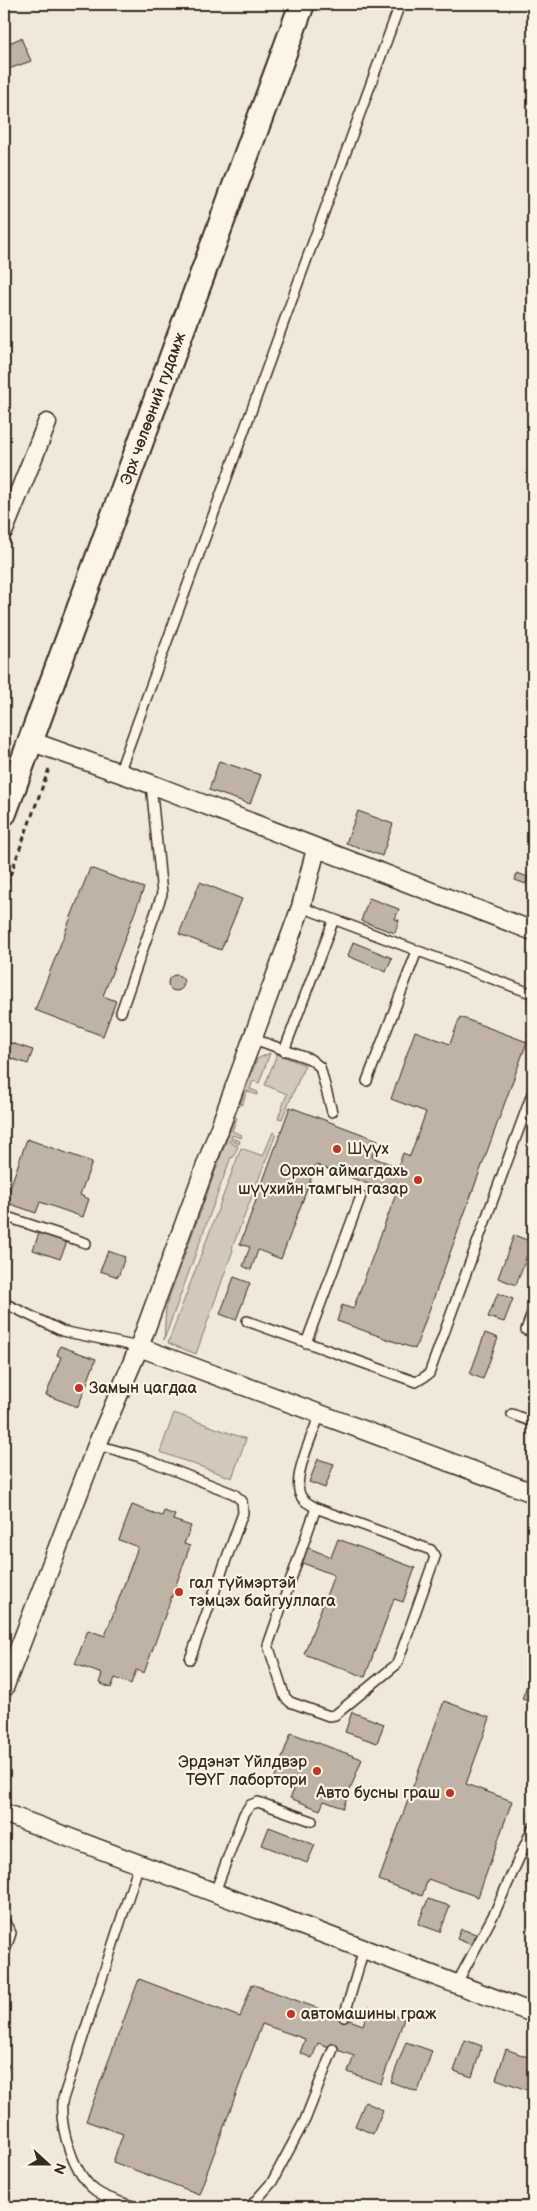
<svg xmlns="http://www.w3.org/2000/svg" width="537" height="2211" font-family="'Balsamiq Sans',sans-serif">
	<style>
		.green { fill: #d2c9ba; stroke: #867a6c }
		.building { fill: #beb3a4; stroke: #3b2a1e }
		.lines { fill: none; stroke-linecap: round; stroke-linejoin: round }
		.service-casing { stroke: #3b2a1e; stroke-width: 12 }
		.minor-casing { stroke: #3b2a1e; stroke-width: 21 }
		.secondary-casing { stroke: #3b2a1e; stroke-width: 28 }
		.path { stroke: #3b2a1e; stroke-width: 3; stroke-dasharray: 5 4; stroke-linecap: butt }
		.service { stroke: #fcf5e5; stroke-width: 9 }
		.minor { stroke: #fcf5e5; stroke-width: 18 }
		.secondary { stroke: #fcf5e5; stroke-width: 24 }
		.poi-dot { fill: #c8321e; stroke: #fcf5e5; stroke-width: 2 }
		.labels { text-anchor: middle; dominant-baseline: central; stroke-width: 4.5; stroke-linejoin: round; paint-order: stroke }
		.street-label { font-size: 16px; fill: #3b2a1e; stroke: #fcf5e5 }
		.poi-label { font-size: 16px; fill: #3b2a1e; stroke: #fcf5e5; text-anchor: start }
	</style>
	<rect width="100%" height="100%" fill="#f0e9d9"/>
	<filter id="ink" filterUnits="userSpaceOnUse"><feTurbulence type="fractalNoise" baseFrequency=".02" numOctaves="2"/><feDisplacementMap in="SourceGraphic" scale="10" xChannelSelector="R" yChannelSelector="G"/><feConvolveMatrix kernelMatrix="1 2 1 2 8 2 1 2 1" color-interpolation-filters="sRGB"/></filter>
	<g filter="url(#ink)">
		<path class="green" d="M270,1053L259,1083L253,1081L250,1089L258,1092L257,1095L247,1091L242,1105L240,1104L257,1059Z
			M277,1054L305,1065L282,1119L278,1118L287,1094L265,1085Z
			M235,1117L237,1118L232,1131L242,1135L241,1138L232,1135L231,1138L240,1141L239,1144L230,1140L229,1142L238,1146L233,1158L231,1157L164,1340L166,1306Z
			M273,1132L276,1134L232,1248L233,1250L196,1354L168,1343L241,1148L263,1156Z
			M174,1413L246,1439L232,1478L160,1452Z"/>
		<path class="building" d="M21,38L31,61L6,70L4,45Z
			M4,372L9,373L4,388Z
			M219,761L261,775L250,804L209,790Z
			M358,811L393,824L382,856L346,843Z
			M90,868L144,888L103,996L116,1001L103,1036L35,1010Z
			M517,873L528,877L526,884L515,880Z
			M200,882L242,899L221,950L179,934Z
			M369,898L399,909L395,919L399,920L395,933L361,921Z
			M353,942L392,958L386,972L348,956Z
			M168 983a8 8 0 1 1 16 0a8 8 0 1 1-16 0Z
			M460,1017L527,1042L415,1349L337,1321L342,1305L353,1309L396,1194L316,1165L281,1259L258,1250L251,1270L243,1266L250,1247L240,1244L290,1107L378,1140L372,1157L398,1167L403,1153L410,1156L426,1112L391,1099L415,1031L450,1044Z
			M8,1042L33,1050L28,1064L4,1056Z
			M27,1139L92,1162L80,1195L89,1199L83,1217L40,1202L36,1213L5,1202Z
			M39,1233L67,1242L60,1259L33,1250Z
			M514,1235L532,1242L516,1285L498,1278Z
			M108,1251L125,1257L118,1277L100,1271Z
			M234,1277L250,1283L236,1320L220,1314Z
			M498,1293L513,1299L504,1322L488,1317Z
			M485,1333L498,1338L483,1379L470,1374Z
			M60,1346L96,1359L78,1407L46,1395L61,1357L57,1355Z
			M318,1459L334,1464L325,1488L309,1482Z
			M132,1505L162,1516L164,1511L175,1515L173,1520L191,1526L184,1544L190,1546L144,1673L136,1670L131,1684L115,1678L111,1688L99,1683L102,1674L75,1664L88,1630L105,1636L138,1547L119,1540Z
			M338,1539L415,1568L403,1602L394,1599L365,1677L304,1654L334,1575L300,1562L306,1547L331,1557Z
			M533,1668V1703L522,1699Z
			M444,1701L490,1718L466,1784L512,1801L478,1897L428,1879L422,1896L379,1880Z
			M352,1712L384,1724L377,1743L345,1732Z
			M291,1733L362,1759L343,1808L324,1801L320,1810L290,1798L294,1790L273,1782Z
			M269,1827L315,1845L307,1863L262,1845Z
			M428,1899L450,1906L440,1932L418,1924Z
			M461,1929L476,1934L472,1945L457,1939Z
			M139,1979L240,2017L252,1984L363,2025L369,2007L404,2019L381,2084L348,2072L354,2056L318,2043L312,2058L300,2053L305,2039L262,2024L199,2194L113,2162L123,2134L86,2121Z
			M465,2040L482,2046L472,2077L454,2071Z
			M406,2042L432,2051L418,2092L391,2082Z
			M506,2049L533,2059V2081L530,2091L496,2079Z
			M4,2063L9,2065L4,2079Z
			M365,2102L383,2110L373,2134L355,2126Z"/>
		<g class="lines">
			<defs>
				<path id="service" d="M119,773L400,4
					M301,907L533,994
					M121,1012L162,894L151,784
					M251,1038L310,1059L320,1067L332,1112
					M284,1051L334,919
					M367,1081L417,951
					M4,1216L86,1243
					M4,1303L62,1331L139,1347
					M247,1321L416,1382L429,1374L533,1091
					M526,1330L533,1310
					M306,1343L361,1196
					M512,1414L533,1422
					M97,1445L140,1457L234,1494L242,1501L243,1513L190,1659
					M316,1508L268,1645L285,1697L290,1702L329,1716L335,1715L397,1664L435,1557L431,1550L316,1508C312,1505 306,1503 303,1499C288,1484 314,1432 320,1414
					M215,1892L244,1814L250,1805L258,1802L312,1821
					M4,1921L11,1933L4,1954
					M457,1983L495,1912L533,1827
					M344,2017L364,1949
					M136,2207C124,2203 107,2199 96,2191C73,2174 60,2129 62,2102L139,1864
					M250,2207L272,2182L305,2120L333,2049"/>
				<path id="minor" d="M4,530L47,423
					M30,741L151,784L533,931
					M139,1347L533,1493
					M4,1688L97,1445L139,1347L301,907L316,849
					M4,1813L533,2013"/>
				<g id="secondary">
					<path id="s1" d="M4,813L302,4"/>
				</g>
			</defs>
			<use href="#service" class="service-casing"/>
			<use href="#minor" class="minor-casing"/>
			<use href="#secondary" class="secondary-casing"/>
			<path class="path" d="M4,892L50,766"/>
			<use href="#service" class="service"/>
			<use href="#minor" class="minor"/>
			<use href="#secondary" class="secondary"/>
		</g>
	</g>
	<g class="poi-dot">
		<circle cx="337" cy="1149" r="5"/>
		<circle cx="418" cy="1180" r="5"/>
		<circle cx="79" cy="1388" r="5"/>
		<circle cx="179" cy="1592" r="5"/>
		<circle cx="317" cy="1771" r="5"/>
		<circle cx="450" cy="1793" r="5"/>
		<circle cx="291" cy="2014" r="5"/>
	</g>
	<g class="labels">
		<g class="street-label">
			<text stroke="none"><textPath href="#s1" startOffset="431">Эрх чөлөөний гудамж</textPath></text>
		</g>
		<g class="poi-label">
			<text x="347" y="1149">Шүүх</text>
			<text x="408" y="1171" text-anchor="end">Орхон аймагдахь<tspan x="408" dy="18">шүүхийн тамгын газар</tspan></text>
			<text x="89" y="1388">Замын цагдаа</text>
			<text x="189" y="1583">гал түймэртэй<tspan x="189" dy="18">тэмцэх байгууллага</tspan></text>
			<text x="307" y="1762" text-anchor="end">Эрдэнэт Үйлдвэр<tspan x="307" dy="18">ТӨҮГ лабортори</tspan></text>
			<text x="440" y="1793" text-anchor="end">Авто бусны граш</text>
			<text x="301" y="2014">автомашины граж</text>
		</g>
	</g>
	<rect width="537" height="2211" fill="none" stroke="#fcf5e5" stroke-width="20"/>
	<rect x="10" y="10" width="517" height="2191" fill="none" stroke="#3b2a1e" stroke-width="2" filter="url(#ink)"/>
	<g transform="translate(48 2164) rotate(111)" stroke="#fcf5e5" stroke-width="4" paint-order="stroke">
	<path d="M0-4L9 19L0 12L-9 19Z" fill="#3b2a1e"/>
	<text y="-8" font-size="14" font-weight="bold" text-anchor="middle" fill="#3b2a1e">N</text>
	</g>
</svg>
